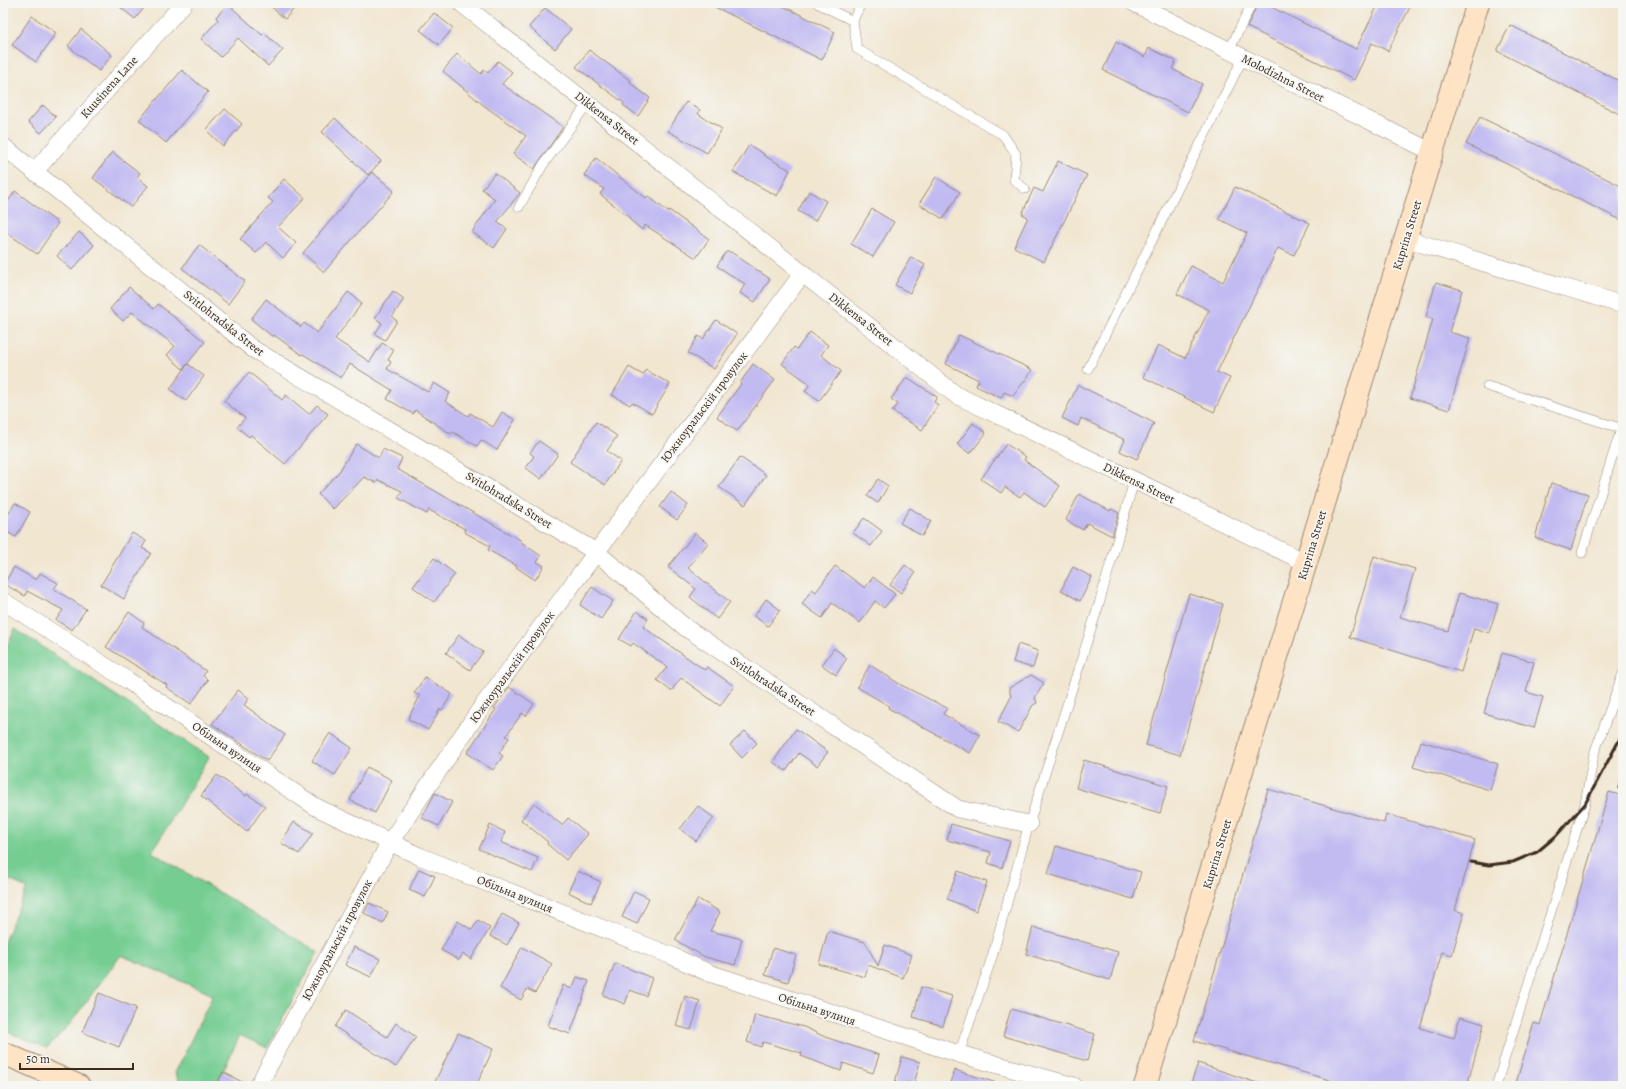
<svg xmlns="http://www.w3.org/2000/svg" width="1626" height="1089" font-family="Alegreya,serif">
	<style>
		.green { fill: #75cd92; stroke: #587c58 }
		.building { fill: #c2bbf2 }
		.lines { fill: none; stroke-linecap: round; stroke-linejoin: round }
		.service-casing { stroke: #968877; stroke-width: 10 }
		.minor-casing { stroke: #968877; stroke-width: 18 }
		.secondary-casing { stroke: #968877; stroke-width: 24 }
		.service { stroke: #fff; stroke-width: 9 }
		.minor { stroke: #fff; stroke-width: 17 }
		.secondary { stroke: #fee4c5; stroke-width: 22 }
		.rail { stroke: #3b2a1e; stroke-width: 3 }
		.labels { text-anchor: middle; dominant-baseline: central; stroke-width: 3.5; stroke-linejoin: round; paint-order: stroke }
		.street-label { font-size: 12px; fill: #3b2a1e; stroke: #f6f6f2 }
	</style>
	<rect width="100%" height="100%" fill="#f6f6f2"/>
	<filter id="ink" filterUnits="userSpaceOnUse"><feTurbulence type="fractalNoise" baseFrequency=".025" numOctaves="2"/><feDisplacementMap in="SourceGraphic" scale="8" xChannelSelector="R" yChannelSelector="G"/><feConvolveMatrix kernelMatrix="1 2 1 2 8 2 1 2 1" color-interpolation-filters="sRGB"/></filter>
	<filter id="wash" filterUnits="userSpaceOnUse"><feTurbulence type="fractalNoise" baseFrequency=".012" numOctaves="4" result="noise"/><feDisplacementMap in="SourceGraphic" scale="16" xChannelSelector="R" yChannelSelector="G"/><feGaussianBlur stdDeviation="0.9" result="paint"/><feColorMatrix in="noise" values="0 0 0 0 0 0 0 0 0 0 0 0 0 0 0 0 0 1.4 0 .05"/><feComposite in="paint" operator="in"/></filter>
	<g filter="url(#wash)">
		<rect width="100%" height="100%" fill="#f1e6d0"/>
		<path class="green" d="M15,629L209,757L152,852L318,952L267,1048L240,1035L216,1086H181L175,1073L213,995L121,955L69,1025L47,1048L3,1030V944L27,888L3,877V654Z"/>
		<g id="blocks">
			<path class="building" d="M115,3H148L135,19Z
				M267,3H299L285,19Z
				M707,3H777L835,32L822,60Z
				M1258,3H1263L1356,49L1379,3H1412L1388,51L1372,43L1354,80L1247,27Z
				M228,4L262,35L264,33L283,50L268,66L238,38L221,57L201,39L218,20L216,17Z
				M545,8L571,29L555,49L529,27Z
				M434,13L453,28L439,45L420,30Z
				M32,16L56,33L36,62L12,45Z
				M1510,25L1623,83V116L1497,51Z
				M81,29L112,55L99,71L68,46Z
				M1116,42L1145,57L1149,48L1176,61L1172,69L1202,84L1188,112L1103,70Z
				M589,50L631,81L630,83L650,98L638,116L623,105L624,103L576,67Z
				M457,54L481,74L484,70L488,73L498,61L512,72L502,84L563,127L534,169L513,154L526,136L482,104L443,71Z
				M182,70L208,92L166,143L139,120Z
				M686,102L700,110L698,114L722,129L707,153L668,131Z
				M43,105L56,117L41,133L28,122Z
				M225,109L242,124L223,146L206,130Z
				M1480,117L1623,187V221L1466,144Z
				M335,118L381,161L368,175L322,132Z
				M749,145L764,154L763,155L790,170L777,196L733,172Z
				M112,152L140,173L137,177L148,186L131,207L93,178Z
				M596,158L646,198L648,196L668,212L669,210L709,239L696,258L645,225L642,230L629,219L630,218L600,194L604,189L584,175Z
				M1058,161L1087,175L1044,262L1014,247L1028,217L1022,214L1034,188L1043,192Z
				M372,172L394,191L324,272L303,253Z
				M495,173L520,193L497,222L507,229L494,248L472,232L495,199L482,189Z
				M936,177L960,192L943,219L919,204Z
				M284,179L305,198L278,227L296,243L283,258L266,242L256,253L240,239L273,202L268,198Z
				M1235,187L1310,223L1294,255L1278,248L1217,372L1230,378L1214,412L1143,377L1158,345L1185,358L1209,310L1177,294L1191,266L1223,282L1247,233L1219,219Z
				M15,191L58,223L37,254L3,230V209Z
				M809,191L826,201L815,221L798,211Z
				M872,209L894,222L873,257L851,244Z
				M79,232L94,245L72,270L57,256Z
				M199,245L245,281L228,304L182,268Z
				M726,252H731L770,279L755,302L740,293L745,284L717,266Z
				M911,257L925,265L910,293L895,285Z
				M1436,282L1462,290L1449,332L1470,338L1449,410L1410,398L1433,319L1426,317Z
				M129,287L154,309L158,304L205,342L183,369L167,355L175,346L132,312L123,321L110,309Z
				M393,291L404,299L392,317L397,321L385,340L375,334L382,323L375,318Z
				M348,292L362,303L335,339L370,362L382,343L394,350L388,360L391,362L387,369L428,392L434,383L450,393L445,401L468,416L470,413L493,427L502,412L515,420L497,450L481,440L477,446L453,432L451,434L415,410L413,414L387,399L392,390L350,364L341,378L303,354L302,355L274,335L273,337L251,319L266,299L301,327L304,323L317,333Z
				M716,320L737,334L714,369L688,353L698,336L703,339Z
				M810,332L828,345L821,355L841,371L819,401L805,391L810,384L782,364L794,347L797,349Z
				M959,335L1033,370L1013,396L1004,392L1001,398L976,386L979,380L946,364Z
				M188,364L204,376L186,401L170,389Z
				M753,364L775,380L737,431L717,417L741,384L740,383Z
				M629,367L643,375L646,370L670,384L652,414L632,402L630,405L612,395Z
				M249,372L282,400L286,395L309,414L317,405L328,414L285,464L251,435L249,437L237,427L245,418L224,401Z
				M907,377L937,397L934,402L938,405L922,430L892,411L898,404L891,399Z
				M1078,385L1154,423L1137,459L1120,451L1125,440L1081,418L1078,426L1062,418Z
				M596,422L617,436L607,451L621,461L605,485L570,462Z
				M973,423L986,433L970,454L957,444Z
				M539,441L558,454L541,479L526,468L534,456L530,453Z
				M356,444L379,458L383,449L402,458L397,469L522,541L521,542L541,556L537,562L544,566L535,580L516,567L517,566L488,550L490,546L464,532L465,529L429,510L427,514L398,498L402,491L378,480L376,483L364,477L333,509L318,494L339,472Z
				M1006,444L1026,457L1024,460L1060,486L1045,507L1024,492L1020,497L1005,487L1001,493L981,479Z
				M740,457L766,475L745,505L719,487Z
				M878,479L888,486L878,503L867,496Z
				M1551,483L1588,494L1571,550L1535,538Z
				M671,492L688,505L677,520L660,507Z
				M1079,494L1110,511L1111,509L1119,513L1112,536L1087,523L1083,530L1066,520Z
				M15,503L30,512L16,537L3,530V523Z
				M910,508L931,521L922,536L900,523Z
				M864,518L882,531L871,546L853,533Z
				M132,533L146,541L142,548L151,553L124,599L101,585Z
				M695,533L708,543L688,568L730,602L717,619L690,597L696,589L668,567Z
				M1374,556L1415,569L1400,617L1448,631L1459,593L1498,604L1489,633L1474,628L1461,672L1350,637Z
				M434,558L455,574L434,602L413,587Z
				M905,565L915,573L901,593L890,585Z
				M835,566L865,588L873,577L895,594L884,608L875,601L860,623L832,603L822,618L802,604L812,589L816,592Z
				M14,567L36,580L40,573L58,583L54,589L86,609L72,630L56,620L63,610L27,591L25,596L4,584Z
				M1073,567L1092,577L1080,601L1061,590Z
				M592,587L613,601L601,619L580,605Z
				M1189,594L1223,604L1180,755L1146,745Z
				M766,599L780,610L768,626L754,616Z
				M637,611L648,619L643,627L705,670L707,667L734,686L720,706L681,678L671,691L657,680L667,667L633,643L631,646L619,639Z
				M129,612L144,623L142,627L206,671L203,676L208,680L191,704L166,687L167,685L106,647Z
				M459,635L483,652L470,670L446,653Z
				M1018,644L1038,651L1033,668L1013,662Z
				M834,648L847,658L836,675L822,665Z
				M1502,653L1534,662L1526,692L1543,697L1534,728L1484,713Z
				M870,665L901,685L947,708L943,714L980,735L970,753L888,708L889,706L857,687Z
				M1031,675L1044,683L1035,698L1037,703L1033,705L1018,732L998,722L1011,697L1009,688Z
				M425,677L452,694L442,710L440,709L428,730L408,719L420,696L414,693Z
				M509,687L534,704L526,716L522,713L506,736L509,738L499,753L503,756L493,770L467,753L496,709L494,708Z
				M238,690L249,698L244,705L285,735L267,761L212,724Z
				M796,729L828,752L817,766L799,753L786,771L773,762Z
				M745,731L757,743L742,758L730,745Z
				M330,733L352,748L335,775L312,761Z
				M1421,741L1498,764L1490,790L1413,767Z
				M1084,760L1168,786L1160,813L1076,788Z
				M367,767L392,780L375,813L350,800Z
				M217,775L246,796L247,794L265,806L247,832L201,796Z
				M1268,789L1384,823L1386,814L1475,840L1455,910L1464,913L1452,955L1442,952L1420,1028L1454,1038L1460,1017L1484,1024L1467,1086H1331L1333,1081L1194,1041Z
				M1609,792L1623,796V1086H1515L1534,1023L1540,1025Z
				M435,793L452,802L439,826L422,818Z
				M534,803L562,825L568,818L588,834L566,860L547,844L548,842L521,820Z
				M698,806L714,818L696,841L680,829Z
				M294,822L313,833L299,854L281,843Z
				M951,824L1010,841L1002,868L988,863L991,852L947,840Z
				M490,825L505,832L501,842L538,858L532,872L479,849Z
				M1056,846L1141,872L1133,899L1048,874Z
				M419,869L435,876L425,897L409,890Z
				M578,871L601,882L591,903L568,892Z
				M958,871L987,882L976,911L947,899Z
				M634,891L649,898L637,924L622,917Z
				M698,899L720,912L710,931L742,939L735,965L705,957L675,940Z
				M369,903L388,912L383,923L364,913Z
				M502,914L519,923L507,945L490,936Z
				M478,920L490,928L471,959L463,954L459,960L441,950L458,921L472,930Z
				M1033,927L1118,952L1110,980L1026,954Z
				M828,931L865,942L878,966L885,945L912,955L903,978L868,965L865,977L819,964Z
				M354,947L380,959L371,977L345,965Z
				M522,947L552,964L535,993L527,989L521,1000L500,988Z
				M773,948L796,955L788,982L765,975Z
				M615,963L652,978L646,996L630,990L625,1004L603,995Z
				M577,977L589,981L570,1034L548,1026L563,985L572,989Z
				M921,987L952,996L943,1026L913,1017Z
				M99,993L136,1008L119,1047L82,1032Z
				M685,996L700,1001L691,1030L676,1026Z
				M1011,1009L1095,1034L1087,1061L1003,1036Z
				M346,1010L387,1037L396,1023L416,1037L396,1067L335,1027Z
				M755,1015L804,1027L825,1037L879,1055L873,1073L843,1063L841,1071L801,1056L802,1053L763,1042L761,1047L747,1042Z
				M458,1033L493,1049L476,1086H433Z
				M902,1057L920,1062L914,1084L907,1082L906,1086H894Z
				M1198,1063L1260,1084V1086H1190Z
				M955,1070L997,1083V1086H950Z
				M223,1072L248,1085V1086H216Z"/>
		</g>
	</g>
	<g filter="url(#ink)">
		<use href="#blocks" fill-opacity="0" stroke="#968877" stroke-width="1"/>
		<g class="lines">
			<defs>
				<path id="service" d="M817,3L853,21
					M861,3L853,21L857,49L1003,135L1016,154L1014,180L1025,189
					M1229,51L1252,3
					M519,207L543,165L588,103
					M1088,369L1243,58
					M1487,386L1623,429
					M1582,553L1621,429
					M959,1054L992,957L1029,824L1099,604L1134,481
					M1496,1086L1585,804L1594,754L1623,673"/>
				<path id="minor" d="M461,3L956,395L1307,563
					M1134,3L1432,152
					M3,146L253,349L596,552L686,628L958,809L1029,824
					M34,172L184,3
					M1406,239L1623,305
					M3,601L127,680L316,807L419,856L672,956L709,973L959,1054L1074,1086
					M258,1086L390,842L481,708L803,273"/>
				<path id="secondary" d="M3,1053L79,1086
					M1145,1086L1478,3"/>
			</defs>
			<use href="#service" class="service-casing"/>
			<use href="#minor" class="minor-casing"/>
			<use href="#secondary" class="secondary-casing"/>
			<use href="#service" class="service"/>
			<use href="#minor" class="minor"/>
			<use href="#secondary" class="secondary"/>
			<path class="rail" d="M1619,788L1623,775
				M1471,862L1489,865L1513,862L1537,852L1556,836L1585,804L1623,733"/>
		</g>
	</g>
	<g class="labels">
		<g class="street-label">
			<text transform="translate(1283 78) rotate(27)">Molodizhna Street</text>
			<text transform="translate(109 87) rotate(-48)">Kuusinena Lane</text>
			<text transform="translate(607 118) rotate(38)">Dikkensa Street</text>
			<text transform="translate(1407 235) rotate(-73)">Kuprina Street</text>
			<text transform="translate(861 319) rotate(38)">Dikkensa Street</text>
			<text transform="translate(224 323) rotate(38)">Svitlohradska Street</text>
			<text transform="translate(704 407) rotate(-53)">Южноуральскій провулок</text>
			<text transform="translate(1139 483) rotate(26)">Dikkensa Street</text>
			<text transform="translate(509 500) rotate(31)">Svitlohradska Street</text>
			<text transform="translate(1312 545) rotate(-73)">Kuprina Street</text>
			<text transform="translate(512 667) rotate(-54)">Южноуральскій провулок</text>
			<text transform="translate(773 686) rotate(33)">Svitlohradska Street</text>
			<text transform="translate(227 747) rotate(34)">Обільна вулиця</text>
			<text transform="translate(1217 854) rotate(-73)">Kuprina Street</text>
			<text transform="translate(515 894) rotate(22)">Обільна вулиця</text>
			<text transform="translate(337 940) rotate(-62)">Южноуральскій провулок</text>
			<text transform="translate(817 1009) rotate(18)">Обільна вулиця</text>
		</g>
	</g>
	<rect width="1626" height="1089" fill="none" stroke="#f6f6f2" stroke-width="16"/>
	<path d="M20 1063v6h113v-6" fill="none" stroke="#3b2a1e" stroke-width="2"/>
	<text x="26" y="1063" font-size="12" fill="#3b2a1e" stroke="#f6f6f2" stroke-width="3" paint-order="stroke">50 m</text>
</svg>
